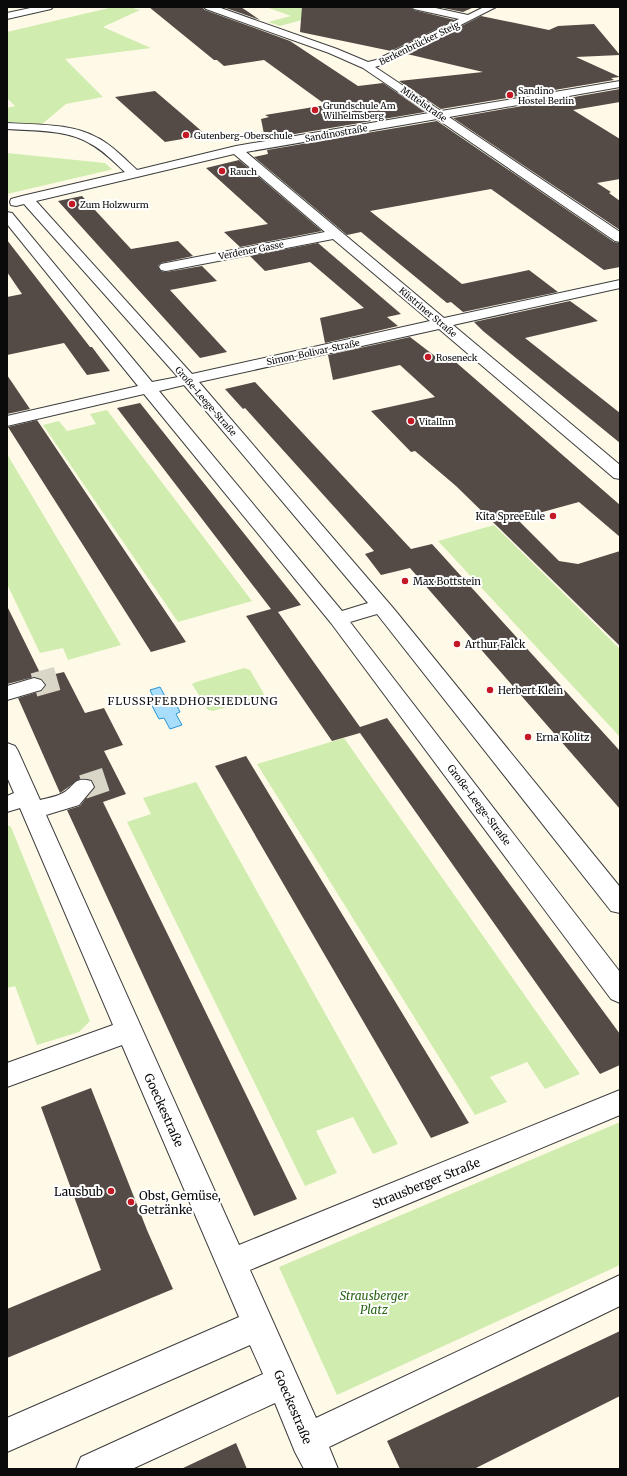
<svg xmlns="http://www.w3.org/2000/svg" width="627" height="1476" font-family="Merriweather,serif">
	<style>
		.green { fill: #d0ecaf }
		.water { fill: #a8defb; stroke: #2996d8 }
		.building { fill: #544b46 }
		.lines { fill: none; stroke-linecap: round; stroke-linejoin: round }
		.minor-tunnel { stroke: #dad6c7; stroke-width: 24; stroke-dasharray: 24 12; stroke-linecap: butt }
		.minor-casing { stroke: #3d3d3d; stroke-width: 2 }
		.minor { fill: #fff; fill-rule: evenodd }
		.poi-dot { fill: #c41925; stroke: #fff; stroke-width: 1.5 }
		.labels { text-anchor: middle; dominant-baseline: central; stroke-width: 4; stroke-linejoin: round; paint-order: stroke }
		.far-street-label { font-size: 9px; fill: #0a0a0a; stroke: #fff }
		.far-poi-label { font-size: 9px; fill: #0a0a0a; stroke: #fff; text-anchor: start }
		.poi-label { font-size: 10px; fill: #0a0a0a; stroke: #fff; text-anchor: start }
		.street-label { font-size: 10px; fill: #0a0a0a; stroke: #fff }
		.neighbourhood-label { font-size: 11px; letter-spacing: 1px; fill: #0a0a0a; stroke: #fff }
		.near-street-label { font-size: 12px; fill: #0a0a0a; stroke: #fff }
		.near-poi-label { font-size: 12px; fill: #0a0a0a; stroke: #fff; text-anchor: end }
		.near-park-label { font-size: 12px; font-style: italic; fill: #296617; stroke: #fff }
	</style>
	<rect width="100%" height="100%" fill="#fffae8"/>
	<path class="green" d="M113,7H129L140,10L103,27L151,48L65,59L103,97L66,104L41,125L7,122V108L15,106L7,98V32Z
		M266,7H331L302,20L280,26L268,22L291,16Z
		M7,153L105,163L112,169L110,170L7,194Z
		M107,410L252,601L178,622L43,425L59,421L67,431L96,424L90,414Z
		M7,454L121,645L68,660L63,648L40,653L7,584Z
		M494,525L620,649V737L438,541Z
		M244,668L250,670L264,694L259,698L213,711L208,710L192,684L196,682Z
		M344,738L580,1074L545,1089L527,1062L490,1077L507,1102L475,1115L257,764Z
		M196,782L398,1144L373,1154L353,1117L316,1131L337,1173L305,1186L127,822L151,814L143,798Z
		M7,825L11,827L90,1021L79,1032L37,1045L15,986L7,988Z
		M620,1122V1265L337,1395L279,1267Z"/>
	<path class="water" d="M160,687L166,698L172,696L180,712L176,714L182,725L170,729L164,718L159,719L150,702L155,701L150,690Z"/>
	<path class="building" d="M149,7H202L205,10L290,41L358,86L383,83L425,112L265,139L261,119L269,117L265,115L326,105L264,60L224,66L217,60H214Z
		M223,7H241L260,20Z
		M302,7H410L414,10L455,20L391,51L300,32Z
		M438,7H474L463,12Z
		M481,16L549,30L558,26L594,24L620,55L576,57L620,77L611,78L614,80L441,109L399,81L483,72L407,54Z
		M620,89V102L573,110L620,139V179L597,183L611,192L609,193L620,201V230L453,118Z
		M155,91L190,121L206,135L165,142L115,97Z
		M437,121L614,242L620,243V267L604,270L491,189L370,211L462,284L529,270L558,292L463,312L451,302L447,303L361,232L347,235L254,157L268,154L267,150Z
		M239,160L322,231L240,247L224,232L268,224L206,168Z
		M82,196L131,249L178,241L193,256L161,263L158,266L161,271L166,272L202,266L217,281L170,290L227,352L200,358L58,201Z
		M7,240L90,347H92L110,371L87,375L64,343L7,355V297L22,294L7,272Z
		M318,243L401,314L387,317L398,326L325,343L320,318L364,308L310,262L265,271L250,256Z
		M570,301L598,321L525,338L620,413V443L483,331L474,322Z
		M410,337L440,360L451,358L620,505V537L579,502L517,519L559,561L578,564L620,551V646L456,486L415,451L411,452L371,411L435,397L400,365L333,380L328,355Z
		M7,375L30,409L7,414Z
		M255,382L411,549L432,544L620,751V809L410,568L381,575L365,554L374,551L245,408L243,409L225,389Z
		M140,403L301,605L278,612L360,727L387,718L620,1034V1065L600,1074L360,733L332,741L246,616L271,609L117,408Z
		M37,420L186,642L151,652L8,427Z
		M7,606L42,677L64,672L85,713L104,708L123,745L104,751L126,794L103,802L297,1199L254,1216L67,810L80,806L95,786L91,780L80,779L60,793L18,698L41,691L46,684L41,679L34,677L7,684Z
		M246,756L469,1123L431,1138L215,766Z
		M91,1088L147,1230L173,1289L7,1358V1309L101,1270L41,1107Z
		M620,1331V1396L474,1469H400L387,1441Z
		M236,1443L247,1469H181Z"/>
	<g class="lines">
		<path class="minor-tunnel" d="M34,685L66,676
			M83,787L116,776"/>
		<defs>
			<path id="minor" d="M35,7H53L51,9L7,19V13Z
				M204,7H218L337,49L368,62L376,60L459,19L414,9L412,7H431L468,15L484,7H496L384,64L375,67L441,111L620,81V87L449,117L620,232V242L615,241L437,119L246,152L444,318L620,280V288L453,325L620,465V479L614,478L439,329L199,382L394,609L620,887V913L611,911L377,614L350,622L620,972V1003L611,999L331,623L144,394L7,426V416L138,386L7,224V212L12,213L152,382L178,377L24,204L16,206L11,205L10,202L11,199L22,196L125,172C114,162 103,150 89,143C66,129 33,131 7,129V123C36,125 72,123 98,138C113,146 125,159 137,170L236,146L429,113L363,68L329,53L206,9ZM234,154L325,232L166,263L161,264L159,267L161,270L166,271L333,239L430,321L192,374L36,201ZM184,385L368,603L342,611L159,391Z
				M34,678L41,680L45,685L41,690L7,700V686Z
				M7,743L15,746L18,751L40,800C47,798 55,797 61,794C75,788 72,776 91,781L94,787L79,805L46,815L239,1245L620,1090V1115L250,1270L316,1418L620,1275V1306L329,1447L338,1469H304L295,1452L275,1403L132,1469H76L81,1457L263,1374L250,1345L7,1452V1418L239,1317L122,1045L7,1087V1063L113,1025L20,808L7,812V796L14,793L7,777Z"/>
		</defs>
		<use href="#minor" class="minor-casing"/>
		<use href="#minor" class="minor"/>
	</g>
	<g class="poi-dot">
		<circle cx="510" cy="95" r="4"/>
		<circle cx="315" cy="110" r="4"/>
		<circle cx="186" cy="135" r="4"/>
		<circle cx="222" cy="171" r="4"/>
		<circle cx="72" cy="204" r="4"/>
		<circle cx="428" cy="357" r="4"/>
		<circle cx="411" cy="421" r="4"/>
		<circle cx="553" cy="516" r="4"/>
		<circle cx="405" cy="581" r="4"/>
		<circle cx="457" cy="644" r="4"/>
		<circle cx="490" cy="690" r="4"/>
		<circle cx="528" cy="737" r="4"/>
		<circle cx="111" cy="1191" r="4"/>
		<circle cx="131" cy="1202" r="4"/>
	</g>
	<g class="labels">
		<g class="far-street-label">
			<text transform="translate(419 43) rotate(-26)">Berkenbrücker Steig</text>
			<text transform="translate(424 104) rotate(35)">Mittelstraße</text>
			<text transform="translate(336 133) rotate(-10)">Sandinostraße</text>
			<text transform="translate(251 250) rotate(-11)">Verdener Gasse</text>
			<text transform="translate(428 312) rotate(40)">Küstriner Straße</text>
			<text transform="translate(313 352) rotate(-12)">Simon-Bolivar-Straße</text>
			<text transform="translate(206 401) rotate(49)">Große-Leege-Straße</text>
		</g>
		<g class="far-poi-label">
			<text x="518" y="90">Sandino<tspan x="518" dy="10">Hostel Berlin</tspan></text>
			<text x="323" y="105">Grundschule Am<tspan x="323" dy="10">Wilhelmsberg</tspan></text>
			<text x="194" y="135">Gutenberg-Oberschule</text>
			<text x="230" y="171">Rauch</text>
			<text x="80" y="204">Zum Holzwurm</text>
			<text x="436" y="357">Roseneck</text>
			<text x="419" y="421">VitalInn</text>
		</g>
		<g class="poi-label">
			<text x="545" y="516" text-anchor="end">Kita SpreeEule</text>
			<text x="413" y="581">Max Bottstein</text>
			<text x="465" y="644">Arthur Falck</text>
			<text x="498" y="690">Herbert Klein</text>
			<text x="536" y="737">Erna Kolitz</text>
		</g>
		<g class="street-label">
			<text transform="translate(479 805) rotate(53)">Große-Leege-Straße</text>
		</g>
		<g class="neighbourhood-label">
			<text x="193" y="701">FLUSSPFERDHOFSIEDLUNG</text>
		</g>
		<g class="near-street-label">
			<text transform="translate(164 1110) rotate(66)">Goeckestraße</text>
			<text transform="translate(426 1183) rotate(-22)">Strausberger Straße</text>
			<text transform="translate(293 1407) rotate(67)">Goeckestraße</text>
		</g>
		<g class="near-poi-label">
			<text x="103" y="1191">Lausbub</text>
			<text x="139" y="1195" text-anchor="start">Obst, Gemüse,<tspan x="139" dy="14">Getränke</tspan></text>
		</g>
		<g class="near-park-label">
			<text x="374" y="1295">Strausberger<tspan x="374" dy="14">Platz</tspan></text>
		</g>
	</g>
	<rect width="627" height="1476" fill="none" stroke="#0a0a0a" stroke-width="16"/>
</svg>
